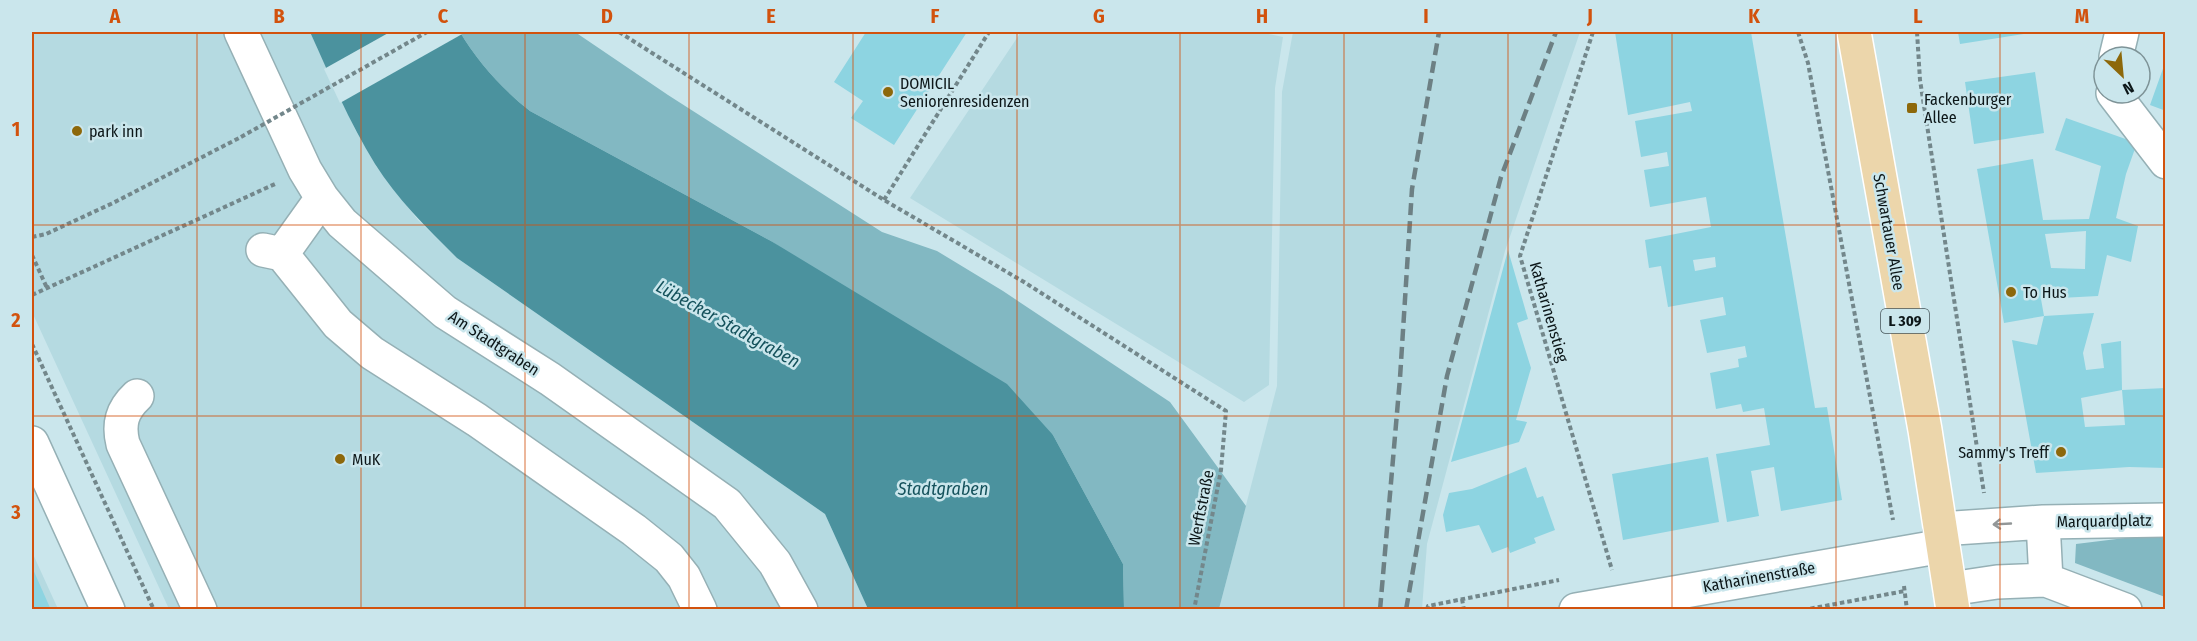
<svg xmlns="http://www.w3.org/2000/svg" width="2197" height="641" font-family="'Fira Sans Condensed',sans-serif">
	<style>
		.built { fill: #b5dae1 }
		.green { fill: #82b8c2 }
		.water { fill: #4b929e }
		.pier { fill: #cae6ec }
		.building { fill: #8dd4e1; fill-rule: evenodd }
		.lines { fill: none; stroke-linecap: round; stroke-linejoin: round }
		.minor-casing { stroke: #95b0b5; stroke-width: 36 }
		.major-casing { stroke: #fff; stroke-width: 36 }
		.path { stroke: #73878b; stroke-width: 4; stroke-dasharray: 4.5 3; stroke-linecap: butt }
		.minor { stroke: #fff; stroke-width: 33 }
		.major { stroke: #ecd6ab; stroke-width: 33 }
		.rail { stroke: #6d8084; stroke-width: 4.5; stroke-dasharray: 12 6; stroke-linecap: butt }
		.path-bridge { stroke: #73878b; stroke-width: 4; stroke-dasharray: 4.5 3; stroke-linecap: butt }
		.oneway { stroke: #929697 }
		.grid { fill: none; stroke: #d2520d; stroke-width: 1.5; stroke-opacity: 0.55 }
		.poi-dot { fill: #8d680a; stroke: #cae6ec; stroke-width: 2 }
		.labels { text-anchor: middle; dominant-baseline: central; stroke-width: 5; stroke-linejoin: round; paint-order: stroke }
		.shield { fill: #cae6ec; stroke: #455458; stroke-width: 1.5 }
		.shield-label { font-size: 15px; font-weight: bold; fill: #0c1618 }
		.poi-label { font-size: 16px; fill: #0c1618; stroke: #cae6ec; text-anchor: start }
		.street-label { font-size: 16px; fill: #0c1618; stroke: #cae6ec }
		.water-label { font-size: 18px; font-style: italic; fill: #15525c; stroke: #cae6ec }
		.neatline { fill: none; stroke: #d2520d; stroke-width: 2 }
		.grid-label { font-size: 20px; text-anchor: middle; font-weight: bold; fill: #d2520d }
	</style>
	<rect width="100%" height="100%" fill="#cae6ec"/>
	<path class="built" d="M32,32H310L355,129L376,166L418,220L457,258L825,514L868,609H169L32,312Z
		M1021,32H1259L1283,37L1275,88L1269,385L1244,402L910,198Z
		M1293,32H1580L1505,251L1427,544L1422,609H1219L1277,386L1282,92Z
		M32,552L58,609H32Z"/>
	<path class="green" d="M460,32H575L668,95L882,232L937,251L1003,291L1170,402L1246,506L1219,609H1124L1123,564L1053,435L771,241L530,111C503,90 477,61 460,32Z
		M2125,538H2165V597L2075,563L2076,544Z"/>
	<path class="water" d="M310,32H460C477,61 503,90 530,111L771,241L1007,384L1053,435L1123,564L1124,609H868L825,514L457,258C428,229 397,199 375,164C349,122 330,76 310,32Z"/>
	<path class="pier" d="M390,32L464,33L340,103L324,69Z"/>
	<path class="building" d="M866,32H967L894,145L851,118L863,101L834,82Z
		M1615,32H1751L1815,408L1827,407L1842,500L1781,511L1774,467L1751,471L1759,516L1727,522L1716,454L1770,445L1764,408L1743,412L1741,404L1716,409L1710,373L1739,367L1738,359L1747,357L1745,346L1707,353L1700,320L1726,315L1723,297L1668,307L1661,266L1649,268L1645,240L1711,227L1706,197L1650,207L1644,170L1669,166L1667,152L1641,157L1635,121L1692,111L1690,102L1628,115ZM1715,257L1716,267L1695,271L1693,260Z
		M1958,32H2030V33L1960,44Z
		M2165,63H2166V111L2150,105Z
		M2035,72L2044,133L1974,144L1965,82Z
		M2066,118L2137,143L2126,174L2116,218L2138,226L2131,262L2107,255L2098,296L2041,299L2044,316L2004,323L1977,169L2033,159L2043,220L2089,219L2101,166L2055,150ZM2086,231L2085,269L2051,268L2045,234Z
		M1508,250L1528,319L1517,323L1531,368L1516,420L1527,422L1519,442L1451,462Z
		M2094,313L2083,353L2086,370L2104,368L2101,344L2121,341L2122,390L2081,398L2085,427L2125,425L2122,390L2166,388V468L2129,467L2036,473L2012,340L2037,345L2044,316Z
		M1708,457L1719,522L1623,540L1612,474Z
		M1526,467L1537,498L1543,496L1555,530L1534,538L1536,543L1510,553L1508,547L1492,553L1479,525L1446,532L1443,515L1449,493L1472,489Z
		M32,567L51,610H32Z"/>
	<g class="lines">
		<defs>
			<path id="minor" d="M241,32L305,170L322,198L342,223L445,312L550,379L727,504L775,563L801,610
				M2116,57L2122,32
				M2113,93L2166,162
				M263,250L282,254L338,324L372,353L477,420L634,530L669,558L684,577L700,610
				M282,254L322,198
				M137,396C122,410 118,424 123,444L200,610
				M32,443L108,610
				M2043,522L2046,580
				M1940,529L2043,522L2166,520
				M1950,589L1997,582L2046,580L2125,610
				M1576,610L1943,546"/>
			<path id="major" d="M1854,32L1925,430L1953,610"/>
		</defs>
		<use href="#minor" class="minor-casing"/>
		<use href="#major" class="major-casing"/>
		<path class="path" d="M619,32L884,200L1024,282L1226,411L1221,470L1194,610
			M1593,32L1520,256L1612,570
			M1798,32L1808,63L1893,520
			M1917,32L1920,80L1984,493
			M884,200L989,32
			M32,237L46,234L113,203L241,137
			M32,255L47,288
			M32,295L275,184
			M32,344L154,610
			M1904,586L1907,610
			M1462,599L1464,610
			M1427,610L1428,606L1559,580
			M1803,610L1905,591"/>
		<use href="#minor" class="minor"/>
		<use href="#major" class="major"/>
		<path class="rail" d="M1380,610L1400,378L1412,189L1439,32
			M1406,610L1447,376L1501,177L1556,32"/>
		<path class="path-bridge" d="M241,137L427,32"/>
	</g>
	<defs><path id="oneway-shaft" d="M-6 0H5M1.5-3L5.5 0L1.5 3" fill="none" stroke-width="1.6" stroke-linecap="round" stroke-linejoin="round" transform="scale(1.5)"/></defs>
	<use class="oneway" href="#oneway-shaft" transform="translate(2002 524) rotate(177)"/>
	<path class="grid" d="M197,32V610M361,32V610M525,32V610M689,32V610M853,32V610M1017,32V610M1180,32V610M1344,32V610M1508,32V610M1672,32V610M1836,32V610M2000,32V610M32,225H2166M32,416H2166"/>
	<g class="poi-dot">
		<circle cx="888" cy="92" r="6"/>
		<rect x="1906" y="102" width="12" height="12" rx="3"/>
		<circle cx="77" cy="131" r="6"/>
		<circle cx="2011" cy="292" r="6"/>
		<circle cx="2061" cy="452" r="6"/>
		<circle cx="340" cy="459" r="6"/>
	</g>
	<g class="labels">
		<rect class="shield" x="1881" y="309" width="48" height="24" rx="4.5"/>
		<g class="shield-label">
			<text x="1905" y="321">L 309</text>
		</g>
		<g class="poi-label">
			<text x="900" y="83">DOMICIL<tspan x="900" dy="18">Seniorenresidenzen</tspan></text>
			<text x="1924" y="99">Fackenburger<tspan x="1924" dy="18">Allee</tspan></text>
			<text x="89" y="131">park inn</text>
			<text x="2023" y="292">To Hus</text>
			<text x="2049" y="452" text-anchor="end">Sammy's Treff</text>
			<text x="352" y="459">MuK</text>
		</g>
		<g class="street-label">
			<text transform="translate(1889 232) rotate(80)">Schwartauer Allee</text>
			<text transform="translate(1549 312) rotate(74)">Katharinenstieg</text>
			<text transform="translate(494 343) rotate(33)">Am Stadtgraben</text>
			<text transform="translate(1201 508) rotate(-79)">Werftstraße</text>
			<text transform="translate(2104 521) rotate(-1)">Marquardplatz</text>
			<text transform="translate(1759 577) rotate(-10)">Katharinenstraße</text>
		</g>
		<g class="water-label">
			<text transform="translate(728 324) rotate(29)">Lübecker Stadtgraben</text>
			<text x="943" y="489">Stadtgraben</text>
		</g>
	</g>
	<rect width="2197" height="641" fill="none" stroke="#cae6ec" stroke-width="66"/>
	<g transform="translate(2122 75) rotate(154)"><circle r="28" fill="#cae6ec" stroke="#7e9397" stroke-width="1.5"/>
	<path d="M0-4.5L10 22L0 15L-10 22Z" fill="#8d680a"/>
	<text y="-9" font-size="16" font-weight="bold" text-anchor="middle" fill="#0c1618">N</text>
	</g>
	<rect x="33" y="33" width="2131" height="575" class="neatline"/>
	<g class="grid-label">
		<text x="115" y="23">A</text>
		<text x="279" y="23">B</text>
		<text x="443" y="23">C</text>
		<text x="607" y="23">D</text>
		<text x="771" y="23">E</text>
		<text x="935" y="23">F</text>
		<text x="1099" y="23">G</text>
		<text x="1262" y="23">H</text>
		<text x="1426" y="23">I</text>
		<text x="1590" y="23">J</text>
		<text x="1754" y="23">K</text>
		<text x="1918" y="23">L</text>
		<text x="2082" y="23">M</text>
		<text x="16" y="136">1</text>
		<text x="16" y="327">2</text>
		<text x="16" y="519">3</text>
	</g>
</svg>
